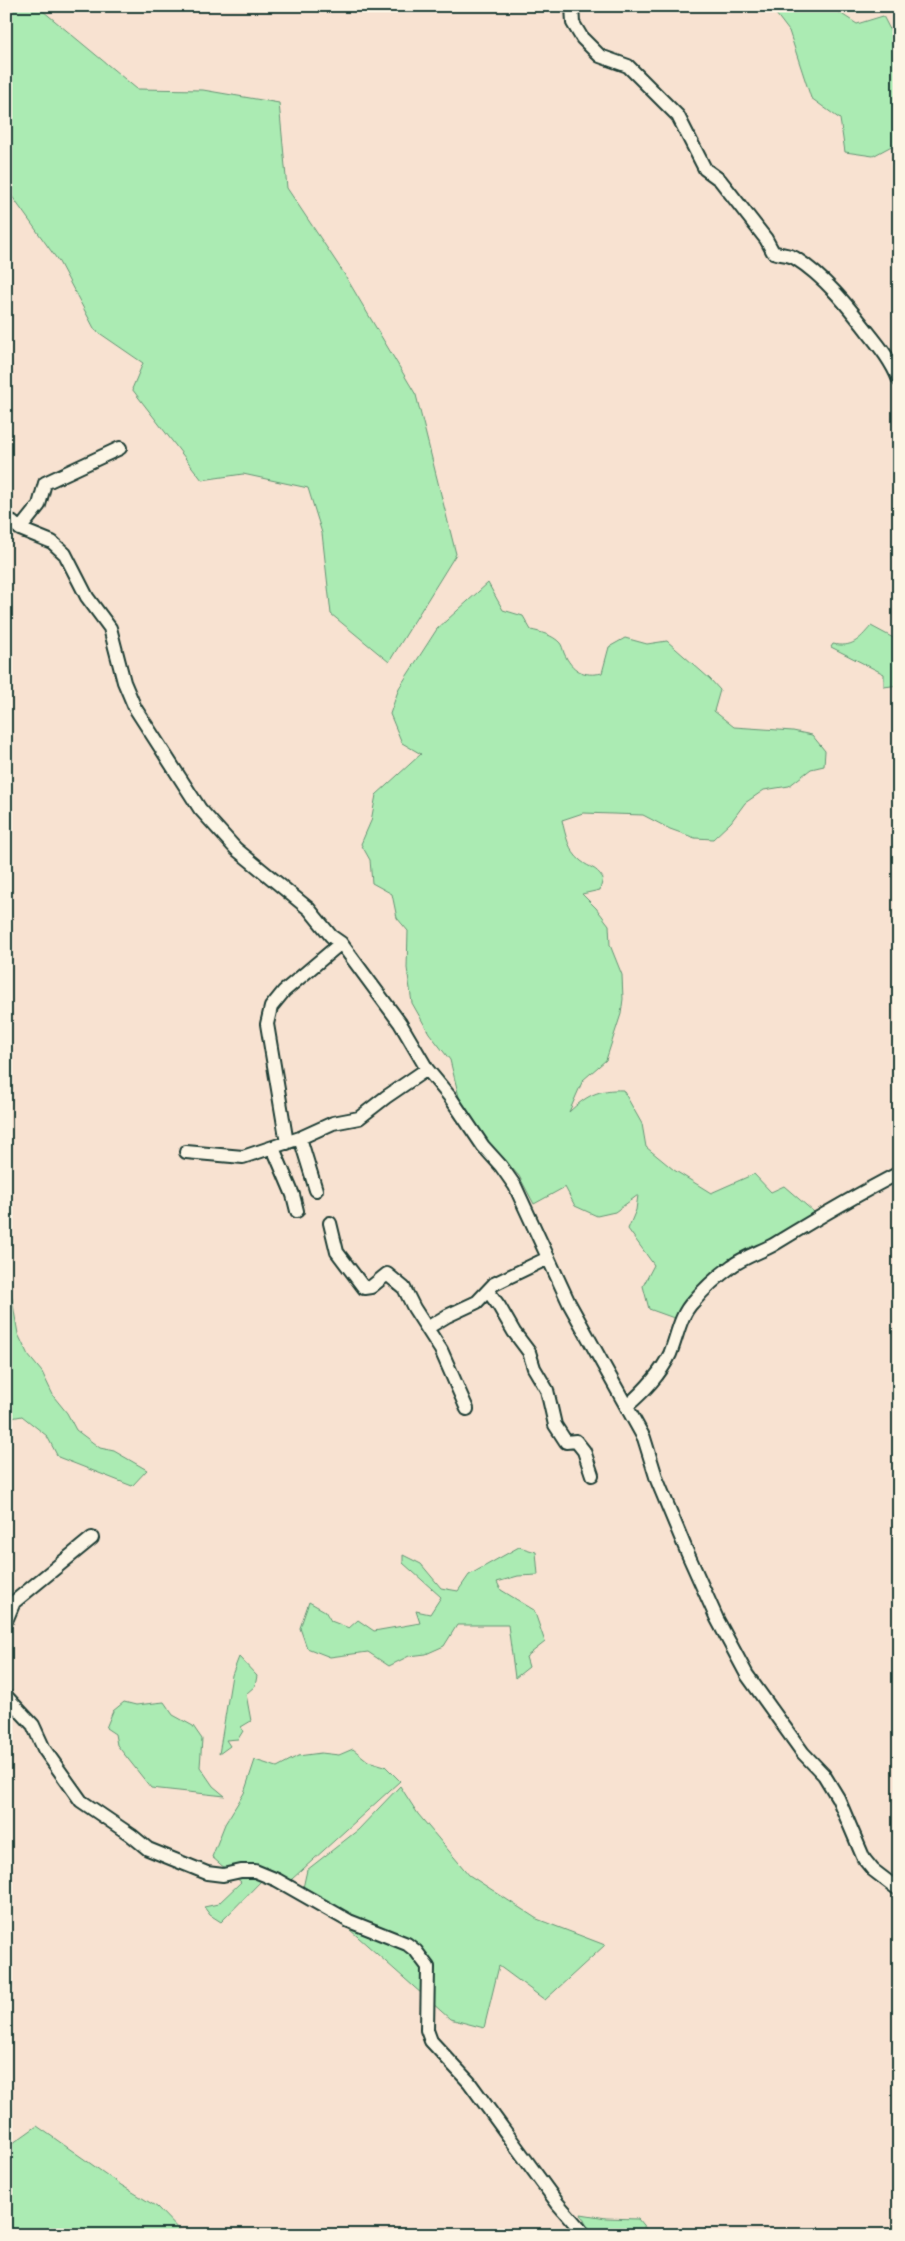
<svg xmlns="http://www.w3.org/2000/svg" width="905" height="2241" font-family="'Patrick Hand',sans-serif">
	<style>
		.green { fill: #abebb3; stroke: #659474 }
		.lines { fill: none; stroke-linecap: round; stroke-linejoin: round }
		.minor-casing { stroke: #1f3d34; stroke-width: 16 }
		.minor { stroke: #fcf5e5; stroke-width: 12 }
	</style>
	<rect width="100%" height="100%" fill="#f8e2d1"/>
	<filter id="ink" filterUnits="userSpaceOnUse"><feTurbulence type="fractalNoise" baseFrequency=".02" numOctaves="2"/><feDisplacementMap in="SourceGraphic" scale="10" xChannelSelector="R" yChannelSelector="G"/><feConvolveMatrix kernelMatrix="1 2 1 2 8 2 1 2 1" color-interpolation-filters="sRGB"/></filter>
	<g filter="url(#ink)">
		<path class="green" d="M6,6H37L137,89L203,90L279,103L287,188L343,272L416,395L456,554L389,662L331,614L322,533L308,488L243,474L202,480L132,389L143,363L95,330L59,262L6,188Z
			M770,6H829L857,24L883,16L897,43L899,142L873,156L845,152L840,119L811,98L789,31Z
			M488,583L503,610L523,616L531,630C540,632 553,635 560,643C562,645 563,650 564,653C572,671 584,677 602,673L609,647L625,638L647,644L667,641L710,679L720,690L714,711L734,727L793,731L812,735L825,751L824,766L811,769L789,786L764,790L745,803L731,822L713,839L695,838L670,829L643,815L583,813L562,820C565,834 569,852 581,861C591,869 595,866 603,878L600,890L582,894L596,908L609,925L610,945L622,975L623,999L621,1014L606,1060L583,1080L569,1112C586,1096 598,1089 623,1090L642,1124L646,1147L674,1170L711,1193L754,1174L771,1192L784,1186L814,1212L714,1274L674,1318L649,1309L643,1286L654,1265L628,1229L636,1210L638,1195L615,1212L597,1216L575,1206L565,1187L534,1204L519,1176L463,1113L450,1060L429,1033L412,1003L407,968L408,931L397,918L392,894L372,883L370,860L361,844L371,821L376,795L421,754L402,743L390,714L399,688L437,629Z
			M871,626L899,641V685L884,687V674L831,647L833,644C852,648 859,640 871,626Z
			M9,1281L18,1334L28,1355L42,1372L54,1397L67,1413L76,1430L100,1448L114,1451L147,1470L132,1486L58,1457L47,1436L22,1416L6,1419V1283Z
			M519,1547L536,1552L538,1575L518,1576L497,1582L501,1590L534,1610L545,1642L526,1657L529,1667L515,1678L508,1625H457L444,1646L426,1654L409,1656L389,1666L368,1652L330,1657L307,1648L300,1628L309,1602L325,1611L331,1621L349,1628L358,1620L374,1631L420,1623L416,1611L430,1614L441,1597L403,1563V1555L421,1564L441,1588L458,1591L469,1575Z
			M239,1657L257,1676L255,1686L246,1694L251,1721L241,1727L243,1731L238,1739L226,1740L230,1746L219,1754L232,1675Z
			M124,1702L136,1705L164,1702L173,1715L193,1726L202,1739L200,1767L213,1786L225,1796L151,1788L117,1745L115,1734L106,1728L113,1711Z
			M353,1749L368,1761L385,1766L400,1781L281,1889L264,1878L221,1922L210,1915L204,1907L218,1904L241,1882L212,1857L225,1824L244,1793L255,1760L277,1767L298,1756L321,1753L339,1755Z
			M400,1786L418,1814L469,1875L537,1919L605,1945L545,2000L499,1966L484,2028L450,2019L303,1888L307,1870L358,1830Z
			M37,2126L121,2185L157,2207L184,2235H6V2148Z
			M581,2214L606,2218L638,2219L651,2235H591Z"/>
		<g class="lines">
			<defs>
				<path id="minor" d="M572,6L573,23L582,38L600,56L628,66L678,116L705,169L720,180L766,239L773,252C781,255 788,254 795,258C825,277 847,305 868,332C880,347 892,362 899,380
					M6,517L20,529L52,542L65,554L87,597L110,628L124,682L135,708L200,809L236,849L309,909L331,936L341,943L400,1023L427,1069L450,1097L483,1146L501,1166L515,1186L569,1303L644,1438L657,1480L687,1552L717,1619L747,1675L803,1753L824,1775L838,1798L864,1859L873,1870L899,1890
					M20,529L39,505L45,483L120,448
					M300,1138L316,1190
					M287,1143L267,1024L271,1007L284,991L341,943
					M273,1148L293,1195L297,1211
					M186,1152L243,1157L300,1138L333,1123L359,1118L386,1097L427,1069
					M330,1223L337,1252L364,1288L371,1287L387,1274L404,1288L414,1308L441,1350L467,1409
					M488,1291L499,1306L514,1332L529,1352L534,1368L547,1390L555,1425L566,1442L576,1441L584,1451L592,1475
					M427,1328L447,1316L477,1302L494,1284L548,1258
					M627,1406C644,1391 660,1375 670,1354C677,1337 680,1315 693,1302C704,1289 718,1276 732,1266C744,1257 760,1252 773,1245C814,1220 856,1195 899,1173
					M6,1621L14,1602L92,1538
					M6,1696L33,1725L44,1749L81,1801L131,1835L148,1849L207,1873L223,1875L241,1871H255L277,1880L349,1921L407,1944L416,1951L428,1967L427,2030L431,2041L469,2082L558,2204L585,2235"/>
			</defs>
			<use href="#minor" class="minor-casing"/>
			<use href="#minor" class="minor"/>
		</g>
	</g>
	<rect width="905" height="2241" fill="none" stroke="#fcf5e5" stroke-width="25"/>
	<rect x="12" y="12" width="880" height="2216" fill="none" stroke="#1f3d34" stroke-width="2" filter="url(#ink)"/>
</svg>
